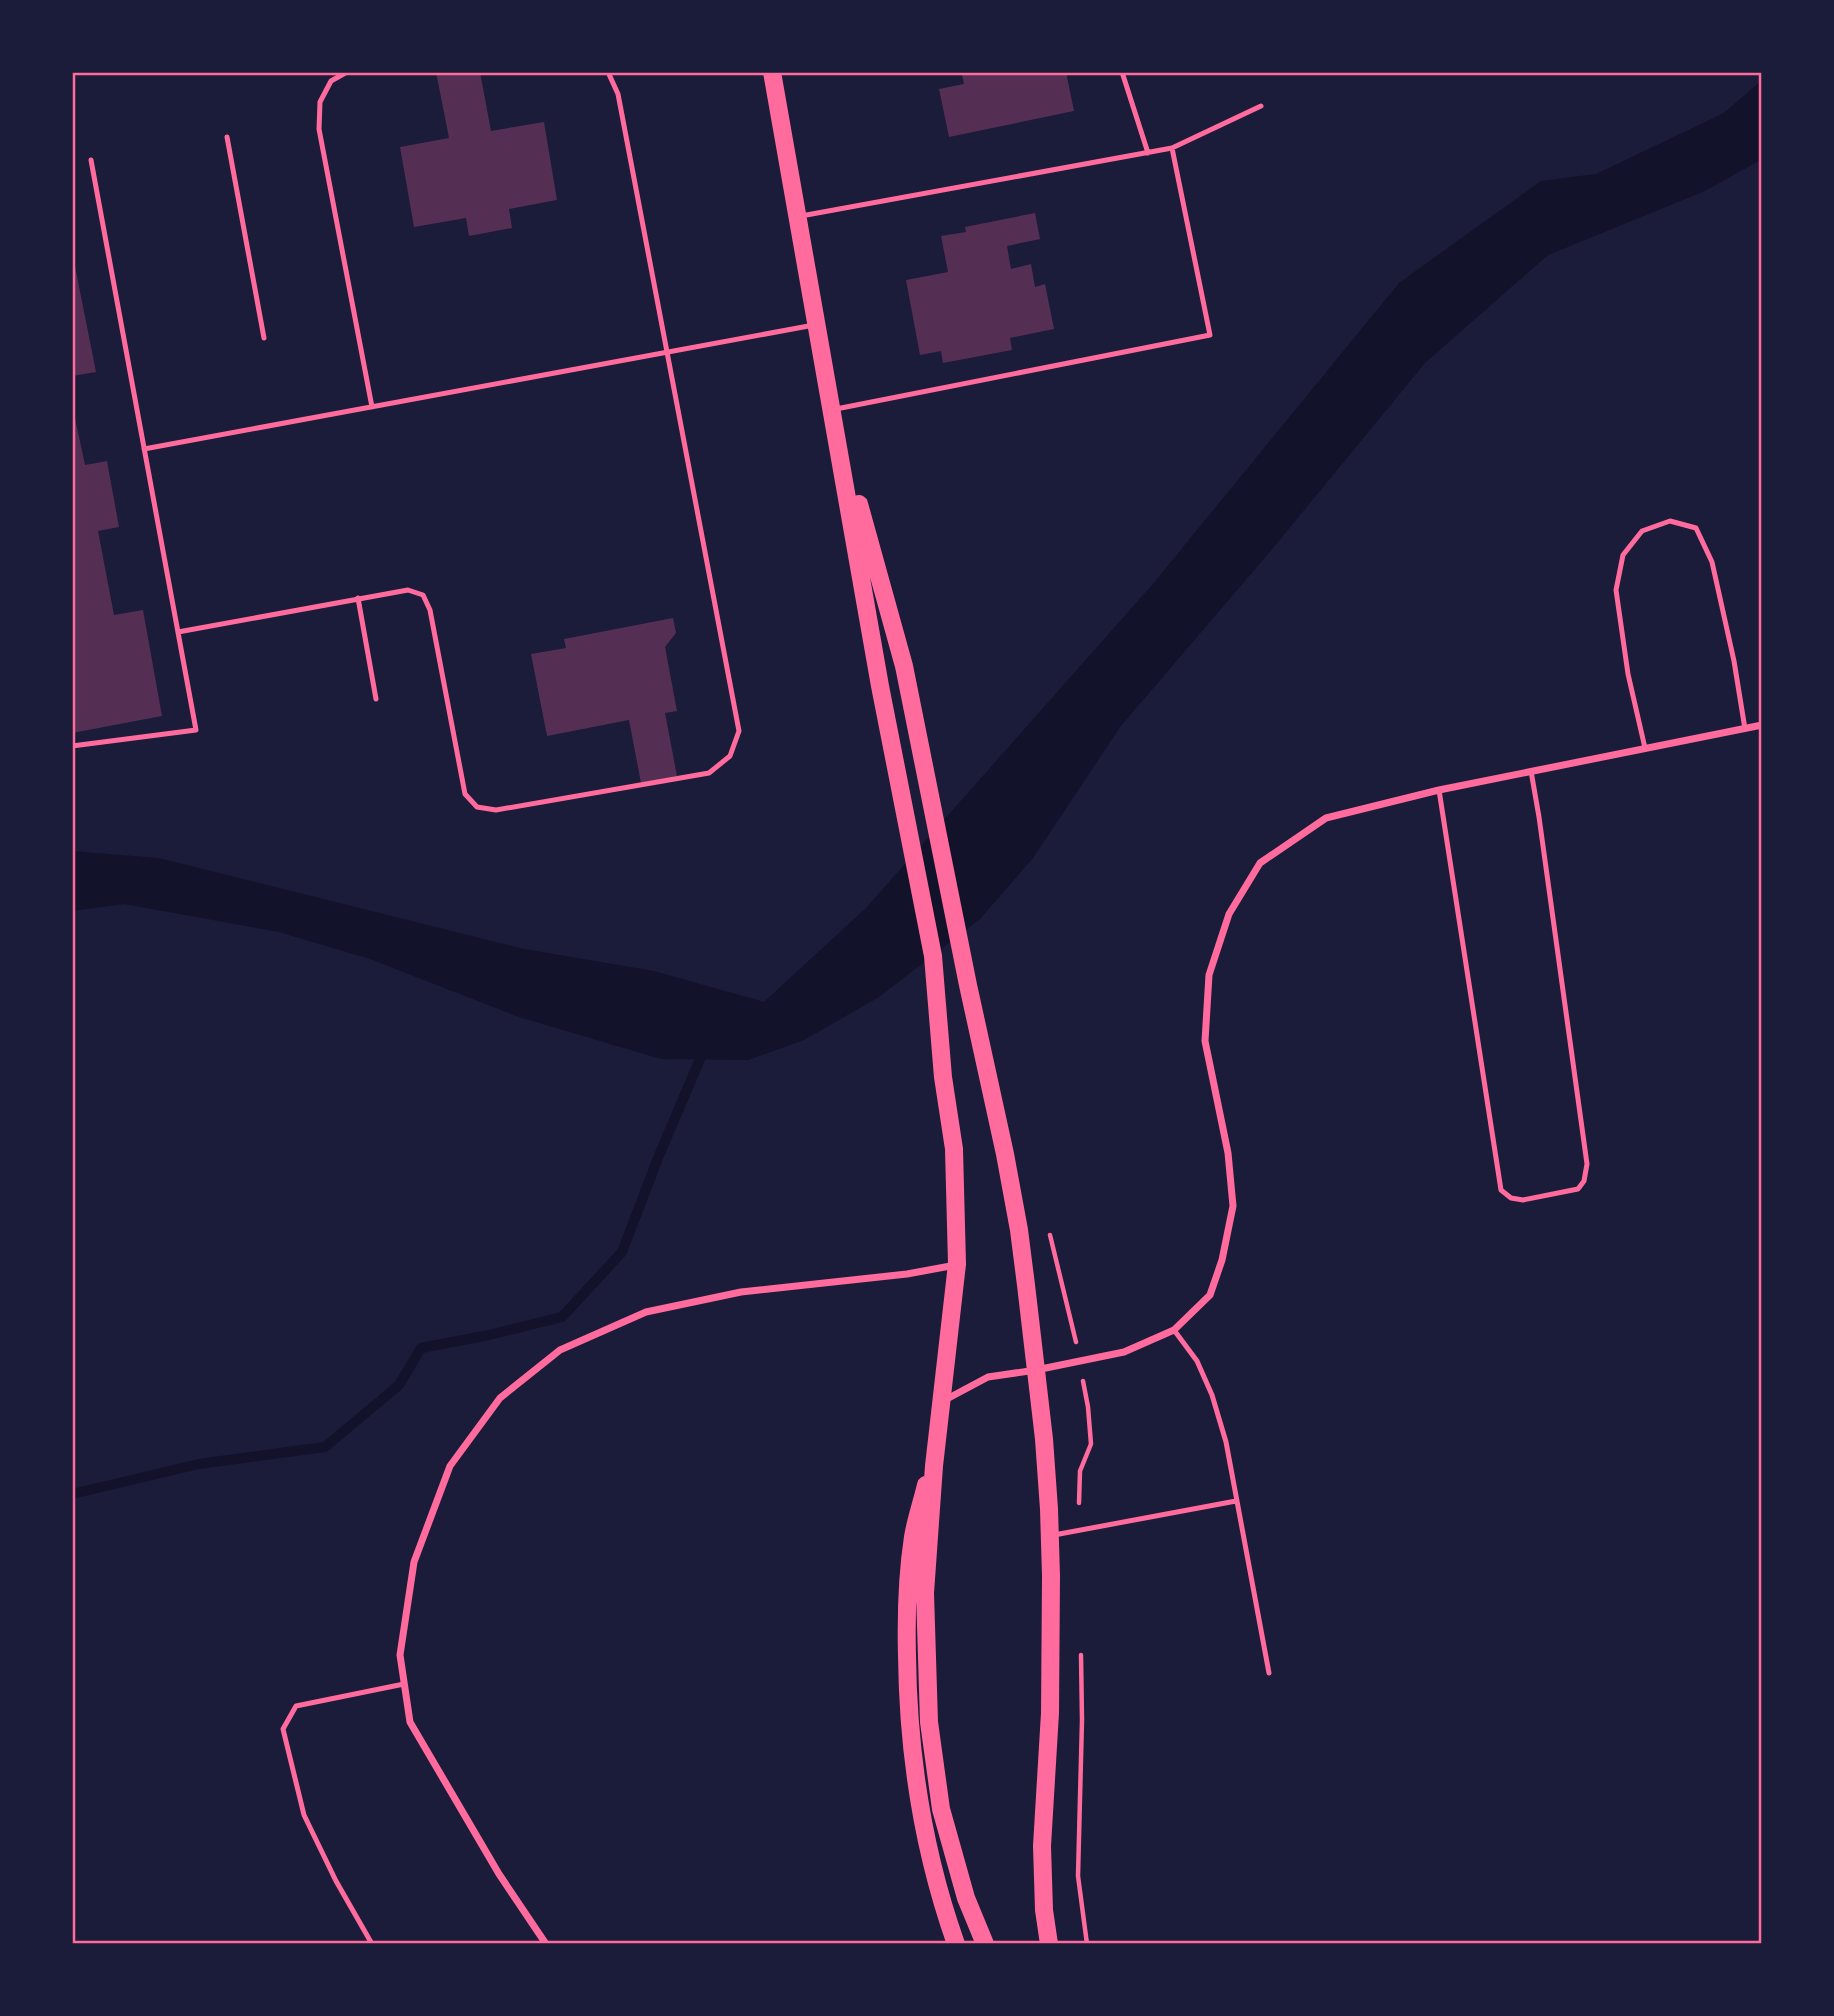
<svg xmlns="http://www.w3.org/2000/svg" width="1834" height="2016" font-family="'Golos Text',sans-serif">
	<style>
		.water { fill: #12122b }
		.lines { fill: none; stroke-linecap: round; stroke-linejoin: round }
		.stream { stroke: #12122b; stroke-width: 10 }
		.building { fill: #542f53 }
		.path { stroke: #ff6b9d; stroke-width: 4.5 }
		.service { stroke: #ff6b9d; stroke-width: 5 }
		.minor { stroke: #ff6b9d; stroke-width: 7 }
		.primary { stroke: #ff6b9d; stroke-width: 18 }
		.neatline { fill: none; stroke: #ff6b9d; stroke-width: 2.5 }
	</style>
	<rect width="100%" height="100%" fill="#1b1b3a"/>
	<path class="water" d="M1762,80V159L1705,191L1548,255L1425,363L1273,548L1120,727L1033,858L980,919L879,997L804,1040L748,1060L661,1059L519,1017L370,959L279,932L124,904L72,911V851L158,858L524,949L654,971L764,1002L866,908L1152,585L1399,283L1541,181L1596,174L1724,113Z"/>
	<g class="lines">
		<path class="stream" d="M72,1494L199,1464L325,1447L399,1385L421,1348L489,1335L562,1317L622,1252L658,1158L700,1059"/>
	</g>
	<path class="building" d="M436,72H480L491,131L544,122L557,200L509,209L512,228L469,236L466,218L414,227L400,147L449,138Z
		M957,72H1066L1074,111L949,137L939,89L964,84L962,75Z
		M1035,213L1040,239L1007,246L1011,269L1031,264L1035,287L1045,284L1054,329L1010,338L1012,350L943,363L941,351L920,355L906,280L948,272L941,236L966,232L965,227Z
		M72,251L96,372L72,376Z
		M72,404L85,465L107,461L119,527L98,531L114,615L143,610L162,716L72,733Z
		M673,618L676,633L665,647L677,711L665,713L677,776L641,783L629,720L547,736L531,654L566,648L564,639Z"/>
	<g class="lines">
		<path class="path" d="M1050,1235L1076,1342
			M1079,1503L1080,1471L1091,1444L1088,1407L1083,1381
			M1081,1655L1082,1720L1078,1876L1087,1944"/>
		<path class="service" d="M347,72L331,81L320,102L319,129L372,407
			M1122,72L1148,153
			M227,137L264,338
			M801,216L1172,148L1261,106
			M836,409L1210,335L1172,148
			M144,449L814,325
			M358,598L376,699
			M178,632L408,590L423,595L430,610L465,794L477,807L496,810L709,773L730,756L739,731L618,94L608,72
			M72,746L196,730L91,160
			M1645,748L1628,674L1616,590L1623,555L1642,531L1670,521L1696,528L1712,562L1734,661L1745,729
			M1439,790L1501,1190L1511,1198L1523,1200L1578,1189L1584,1181L1587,1164L1539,817L1531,771
			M1174,1330L1197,1361L1212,1395L1226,1442L1269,1673
			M1054,1535L1236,1501
			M372,1944L336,1881L304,1815L283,1729L296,1706L404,1684"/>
		<path class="minor" d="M943,1401L988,1377L1036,1370L1124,1352L1174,1330L1210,1295L1222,1260L1233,1206L1228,1153L1205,1041L1209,975L1229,914L1260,863L1326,818L1439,790L1762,725
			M546,1944L499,1874L410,1722L400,1655L414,1562L450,1466L500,1398L560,1350L646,1312L741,1292L907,1274L956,1265"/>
		<path class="primary" d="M772,72L880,686L933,956L943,1077L954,1149L957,1264L934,1466L925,1593L929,1722L941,1809L966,1898L985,1944
			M859,504L904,666L968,985L1005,1154L1019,1230L1026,1285L1044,1439L1049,1509L1051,1576L1050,1713L1042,1846L1044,1910L1049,1944
			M926,1485C922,1502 916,1519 913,1537C907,1576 906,1615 907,1655C908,1753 923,1851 956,1944"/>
	</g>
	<rect width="1834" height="2016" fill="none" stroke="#1b1b3a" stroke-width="147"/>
	<rect x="74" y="74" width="1686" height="1868" class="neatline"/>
</svg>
